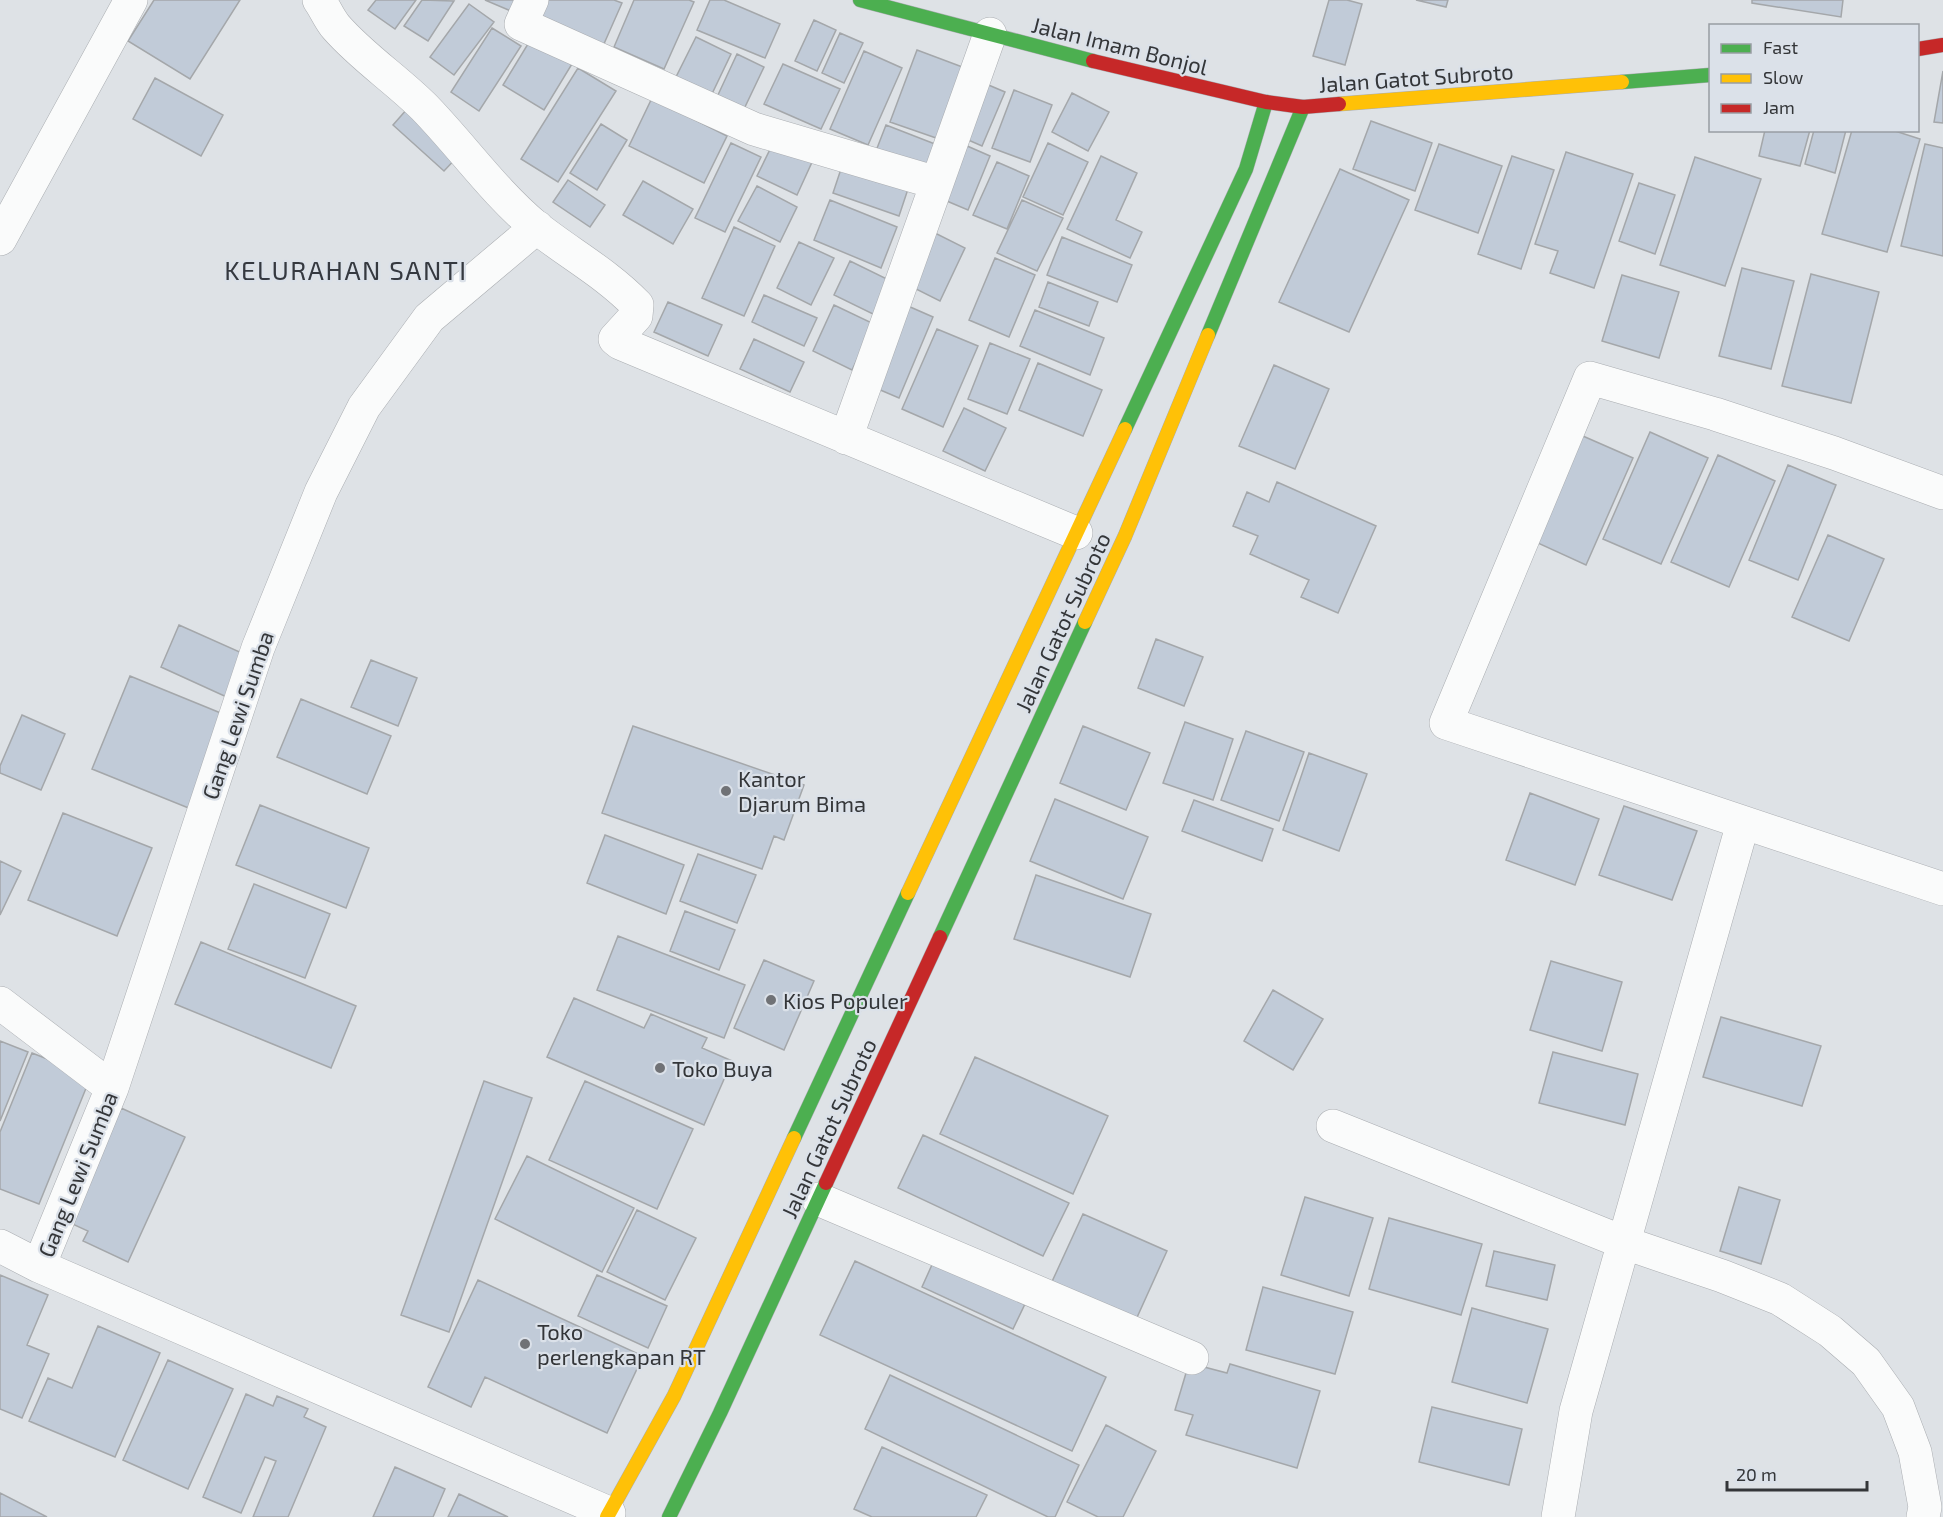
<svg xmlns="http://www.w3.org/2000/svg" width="1943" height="1517" font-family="'Exo 2',sans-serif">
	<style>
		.building { fill: #c1cbd8; stroke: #a4a7aa; stroke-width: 1.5 }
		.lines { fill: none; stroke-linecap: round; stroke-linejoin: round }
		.street-casing { stroke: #aaadb1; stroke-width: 34 }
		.fast-casing { stroke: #aaadb1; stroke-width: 15 }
		.slow-casing { stroke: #aaadb1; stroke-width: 15 }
		.jam-casing { stroke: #aaadb1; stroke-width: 15 }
		.street { stroke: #fafbfb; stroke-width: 33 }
		.fast { stroke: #4caf50; stroke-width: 14 }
		.slow { stroke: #ffc107; stroke-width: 14 }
		.jam { stroke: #c62828; stroke-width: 14 }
		.poi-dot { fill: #707276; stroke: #dbe1e9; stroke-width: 2 }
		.labels { text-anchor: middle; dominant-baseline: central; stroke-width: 4.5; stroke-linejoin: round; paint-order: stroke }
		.street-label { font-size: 22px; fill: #343639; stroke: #dbe1e9 }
		.poi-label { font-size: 22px; fill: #343639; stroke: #dbe1e9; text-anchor: start }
		.quarter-label { font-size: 26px; letter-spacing: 1.5px; fill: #353940; stroke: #dbe1e9 }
	</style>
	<rect width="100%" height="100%" fill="#dee2e6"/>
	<path class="building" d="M154,0H240L190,79L128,41Z
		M376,0H416L395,29L368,10Z
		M422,0L454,1L428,41L404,26Z
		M485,0H516L511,11Z
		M547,0H614L622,3L603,46L539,18Z
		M634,0H689L694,2L664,69L614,47Z
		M710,0H724L780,24L765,58L697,30Z
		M1329,0H1347L1362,4L1345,65L1313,56Z
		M1416,0H1448L1446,7Z
		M1752,0H1843L1841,17L1752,3Z
		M469,4L494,22L454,75L430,57Z
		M814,20L836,30L817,71L795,61Z
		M492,28L521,46L479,111L451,92Z
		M840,33L863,43L844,83L822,73Z
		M534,34L575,59L544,110L503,85Z
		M696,37L731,54L710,98L674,81Z
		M917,50L965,68L939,139L890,122Z
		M864,51L902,68L868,145L830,129Z
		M737,54L764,67L744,109L717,97Z
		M783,64L840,89L821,129L764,104Z
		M578,68L616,91L558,182L521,159Z
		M1943,71V123L1934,122Z
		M155,78L223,115L201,156L133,119Z
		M972,78L1005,92L982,146L950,132Z
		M1014,90L1052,105L1030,162L992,148Z
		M422,92L474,139L444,171L393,125Z
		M1072,93L1109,112L1088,151L1052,132Z
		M652,98L727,136L704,183L629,146Z
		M1371,121L1432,143L1415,191L1353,169Z
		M601,124L627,140L597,190L570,173Z
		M886,125L940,146L928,178L874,156Z
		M1765,130H1810L1800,166L1759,156Z
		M1814,130H1846L1835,173L1805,164Z
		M1852,130H1892L1920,139L1887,252L1822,234Z
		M779,131L818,149L797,195L757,176Z
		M958,142L990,156L968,210L935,196Z
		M731,143L761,157L725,232L695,218Z
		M1048,143L1088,162L1063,215L1023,197Z
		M1439,144L1502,166L1478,233L1415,210Z
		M1925,144L1943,148V256L1901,246Z
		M1566,152L1633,174L1594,288L1550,273L1558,251L1535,244Z
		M1101,156L1137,173L1116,220L1142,232L1130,258L1067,229Z
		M1512,156L1554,170L1521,269L1478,254Z
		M845,157L911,180L899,216L833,193Z
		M1695,157L1761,179L1725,286L1660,265Z
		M997,162L1029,176L1007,229L973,215Z
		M1340,169L1409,200L1349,332L1279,302Z
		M568,180L605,205L590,227L553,202Z
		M643,181L693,209L673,244L623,215Z
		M1639,183L1675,195L1655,254L1619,241Z
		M757,186L797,207L780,242L738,221Z
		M830,200L897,227L881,268L814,240Z
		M1022,200L1063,218L1037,271L997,253Z
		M734,227L775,246L744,316L702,298Z
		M925,228L965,248L940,301L900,281Z
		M1062,237L1132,265L1117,302L1047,275Z
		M799,242L834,258L811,305L777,288Z
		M995,258L1035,275L1009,337L969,320Z
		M850,261L891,281L875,315L834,295Z
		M1742,268L1794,281L1771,369L1719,356Z
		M1811,274L1879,292L1851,403L1782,386Z
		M1622,275L1679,292L1659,358L1602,341Z
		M1048,282L1098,302L1089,326L1039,307Z
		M764,295L817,318L804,346L752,322Z
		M892,299L933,317L899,398L857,380Z
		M668,302L722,325L708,356L654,332Z
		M834,305L874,324L852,370L813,351Z
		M1035,310L1104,338L1090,375L1020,346Z
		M937,329L978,346L943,427L902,409Z
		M754,339L804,362L790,392L740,369Z
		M990,343L1030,359L1007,414L968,399Z
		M1038,363L1102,390L1083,436L1019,410Z
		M1274,365L1329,389L1295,469L1239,446Z
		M964,408L1006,428L985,471L943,451Z
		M1650,432L1708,458L1661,564L1603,539Z
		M1576,433L1633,458L1586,565L1529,539Z
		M1718,455L1775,481L1729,587L1671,562Z
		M1788,465L1836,485L1798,580L1749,560Z
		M1277,482L1376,526L1338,613L1301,597L1309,580L1250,554L1258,536L1233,526L1247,492L1269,502Z
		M1828,535L1884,559L1849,641L1792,617Z
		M179,625L251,657L231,699L161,667Z
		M1156,639L1203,657L1184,706L1138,688Z
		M371,660L417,678L398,726L351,707Z
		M130,676L228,716L191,809L92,769Z
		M301,699L391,736L367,794L277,757Z
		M22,715L65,734L41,790L0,773V766Z
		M1185,722L1233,739L1213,800L1163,783Z
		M633,726L804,785L784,840L774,836L762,869L602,813Z
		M1083,726L1150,753L1126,810L1060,783Z
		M1246,731L1304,752L1279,821L1221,800Z
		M1309,753L1367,774L1339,851L1283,830Z
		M1530,793L1599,819L1575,885L1506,860Z
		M1055,799L1148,837L1123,899L1030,861Z
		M1194,800L1273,829L1262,861L1182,831Z
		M260,805L369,848L346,908L236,865Z
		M1624,806L1697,831L1672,900L1599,875Z
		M63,813L152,848L117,936L28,900Z
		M605,835L684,865L666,914L587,883Z
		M698,854L756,875L737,923L680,901Z
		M0,861L21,871L0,915Z
		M1036,875L1151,914L1130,977L1014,939Z
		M254,884L330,914L305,978L228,949Z
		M685,911L735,930L719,970L670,951Z
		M618,936L745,985L724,1038L597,990Z
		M201,942L356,1006L331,1068L175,1004Z
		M764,960L814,981L784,1050L734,1028Z
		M1551,961L1622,982L1602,1051L1530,1030Z
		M1273,990L1323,1019L1293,1070L1244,1041Z
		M574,998L644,1028L651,1014L707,1038L702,1048L732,1061L704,1125L547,1057Z
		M1721,1017L1821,1046L1802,1106L1703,1077Z
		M0,1041L28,1052L0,1121Z
		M1553,1052L1638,1074L1625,1125L1539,1103Z
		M32,1053L91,1076L39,1204L0,1189V1132Z
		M975,1057L1108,1116L1073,1194L940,1134Z
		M484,1081L532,1098L449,1332L401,1315Z
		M585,1081L693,1129L657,1209L549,1160Z
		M121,1108L185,1137L128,1262L83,1241L88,1231L68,1222Z
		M923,1135L1069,1203L1043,1256L898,1188Z
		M527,1156L634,1208L602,1272L495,1219Z
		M1739,1187L1780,1200L1761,1264L1720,1251Z
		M1305,1197L1373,1218L1349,1296L1281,1275Z
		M637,1210L696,1238L665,1300L607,1272Z
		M1083,1214L1167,1251L1134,1324L1050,1286Z
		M1389,1218L1482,1244L1461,1315L1369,1289Z
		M944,1238L1036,1281L1013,1329L922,1287Z
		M1494,1251L1555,1265L1547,1300L1486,1286Z
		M855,1261L1106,1377L1072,1451L820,1335Z
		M0,1275L48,1295L27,1345L49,1354L22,1418L0,1409Z
		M597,1275L667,1306L648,1348L578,1316Z
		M478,1280L643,1356L607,1433L485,1377L471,1407L428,1387Z
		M1263,1287L1353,1312L1335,1374L1246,1350Z
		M1472,1308L1548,1329L1527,1403L1452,1382Z
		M98,1326L160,1353L115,1457L29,1421L48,1378L72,1388Z
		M168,1360L233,1389L188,1489L123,1460Z
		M1189,1363L1227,1373L1230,1364L1320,1391L1297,1468L1186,1435L1193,1415L1175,1410Z
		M890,1375L1079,1465L1055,1517H1048L865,1429Z
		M246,1394L273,1406L277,1396L308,1409L304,1417L326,1427L288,1517H253L276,1461L265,1457L241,1513L203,1497Z
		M1432,1407L1522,1429L1509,1485L1419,1462Z
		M1106,1425L1156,1451L1123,1517H1098L1067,1502Z
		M882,1447L987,1495L976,1517H872L854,1509Z
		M395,1467L445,1489L433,1517H373Z
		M0,1493L47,1517H0Z
		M459,1494L508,1517H448Z"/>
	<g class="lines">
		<defs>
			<path id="street" d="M319,0C325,8 329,19 336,27C362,57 396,79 424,107C462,146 494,192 536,227C570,254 606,273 637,305L636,316L615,339L620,343L1076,533
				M532,0L521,24L754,129L937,183L990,34
				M0,239L131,0
				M846,438L937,183
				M1943,493L1834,453L1715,414L1590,378L1446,723L1943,889
				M0,1003L112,1088
				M1333,1126L1625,1243L1722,1276L1780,1299L1830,1331L1866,1362L1898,1407L1915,1452L1925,1507L1923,1517
				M818,1199L1192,1358
				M0,1246L39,1266L609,1513
				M39,1266L112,1088L258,648L321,492L364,407L429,318L537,227
				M1558,1517L1576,1411L1743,823"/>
			<path id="fast" d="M860,0L1093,61
				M1622,82L1710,75
				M1208,335L1303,107
				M1125,429L1246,169L1266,102
				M940,937L1085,622
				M794,1138L908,893
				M669,1517L720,1413L826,1183"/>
			<path id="slow" d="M1339,104L1622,82
				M1085,622L1125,536L1208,335
				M908,893L1125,429
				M607,1517L674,1396L794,1138"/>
			<path id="jam" d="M1918,49L1943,45
				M1093,61L1266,102L1303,107L1339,104
				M826,1183L940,937"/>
		</defs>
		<use href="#street" class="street-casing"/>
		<use href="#fast" class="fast-casing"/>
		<use href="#slow" class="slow-casing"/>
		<use href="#jam" class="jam-casing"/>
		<use href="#street" class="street"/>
		<use href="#fast" class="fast"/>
		<use href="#slow" class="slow"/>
		<use href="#jam" class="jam"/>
	</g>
	<g class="poi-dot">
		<circle cx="726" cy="791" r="6"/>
		<circle cx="771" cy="1000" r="6"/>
		<circle cx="660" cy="1068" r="6"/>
		<circle cx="525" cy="1344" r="6"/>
	</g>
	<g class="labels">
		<g class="street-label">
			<text transform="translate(1120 45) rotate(14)">Jalan Imam Bonjol</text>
			<text transform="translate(1416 77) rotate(-4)">Jalan Gatot Subroto</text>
			<text transform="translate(1062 622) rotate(-65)">Jalan Gatot Subroto</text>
			<text transform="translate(237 715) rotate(-71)">Gang Lewi Sumba</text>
			<text transform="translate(828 1128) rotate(-65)">Jalan Gatot Subroto</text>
			<text transform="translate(77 1174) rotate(-68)">Gang Lewi Sumba</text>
		</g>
		<g class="poi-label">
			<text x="738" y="778">Kantor<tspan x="738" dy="25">Djarum Bima</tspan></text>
			<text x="783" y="1000">Kios Populer</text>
			<text x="672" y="1068">Toko Buya</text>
			<text x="537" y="1331">Toko<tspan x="537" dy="25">perlengkapan RT</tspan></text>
		</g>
		<g class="quarter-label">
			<text x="346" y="269">KELURAHAN SANTI</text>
		</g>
	</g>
	<rect x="1709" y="24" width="210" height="108" fill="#dbe1e9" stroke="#989da3" stroke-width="1.5"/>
	<rect x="1721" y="44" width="30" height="9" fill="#4caf50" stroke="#989da3" stroke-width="1.5"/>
	<text x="1763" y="54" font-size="18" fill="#343639">Fast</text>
	<rect x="1721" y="74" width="30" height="9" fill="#ffc107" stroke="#989da3" stroke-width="1.5"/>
	<text x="1763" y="84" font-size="18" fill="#343639">Slow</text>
	<rect x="1721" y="104" width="30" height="9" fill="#c62828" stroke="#989da3" stroke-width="1.5"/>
	<text x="1763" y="114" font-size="18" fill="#343639">Jam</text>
	<path d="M1727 1481v9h140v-9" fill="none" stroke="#343639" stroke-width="3"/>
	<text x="1736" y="1481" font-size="18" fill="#343639" stroke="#dbe1e9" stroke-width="4.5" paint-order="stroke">20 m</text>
</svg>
